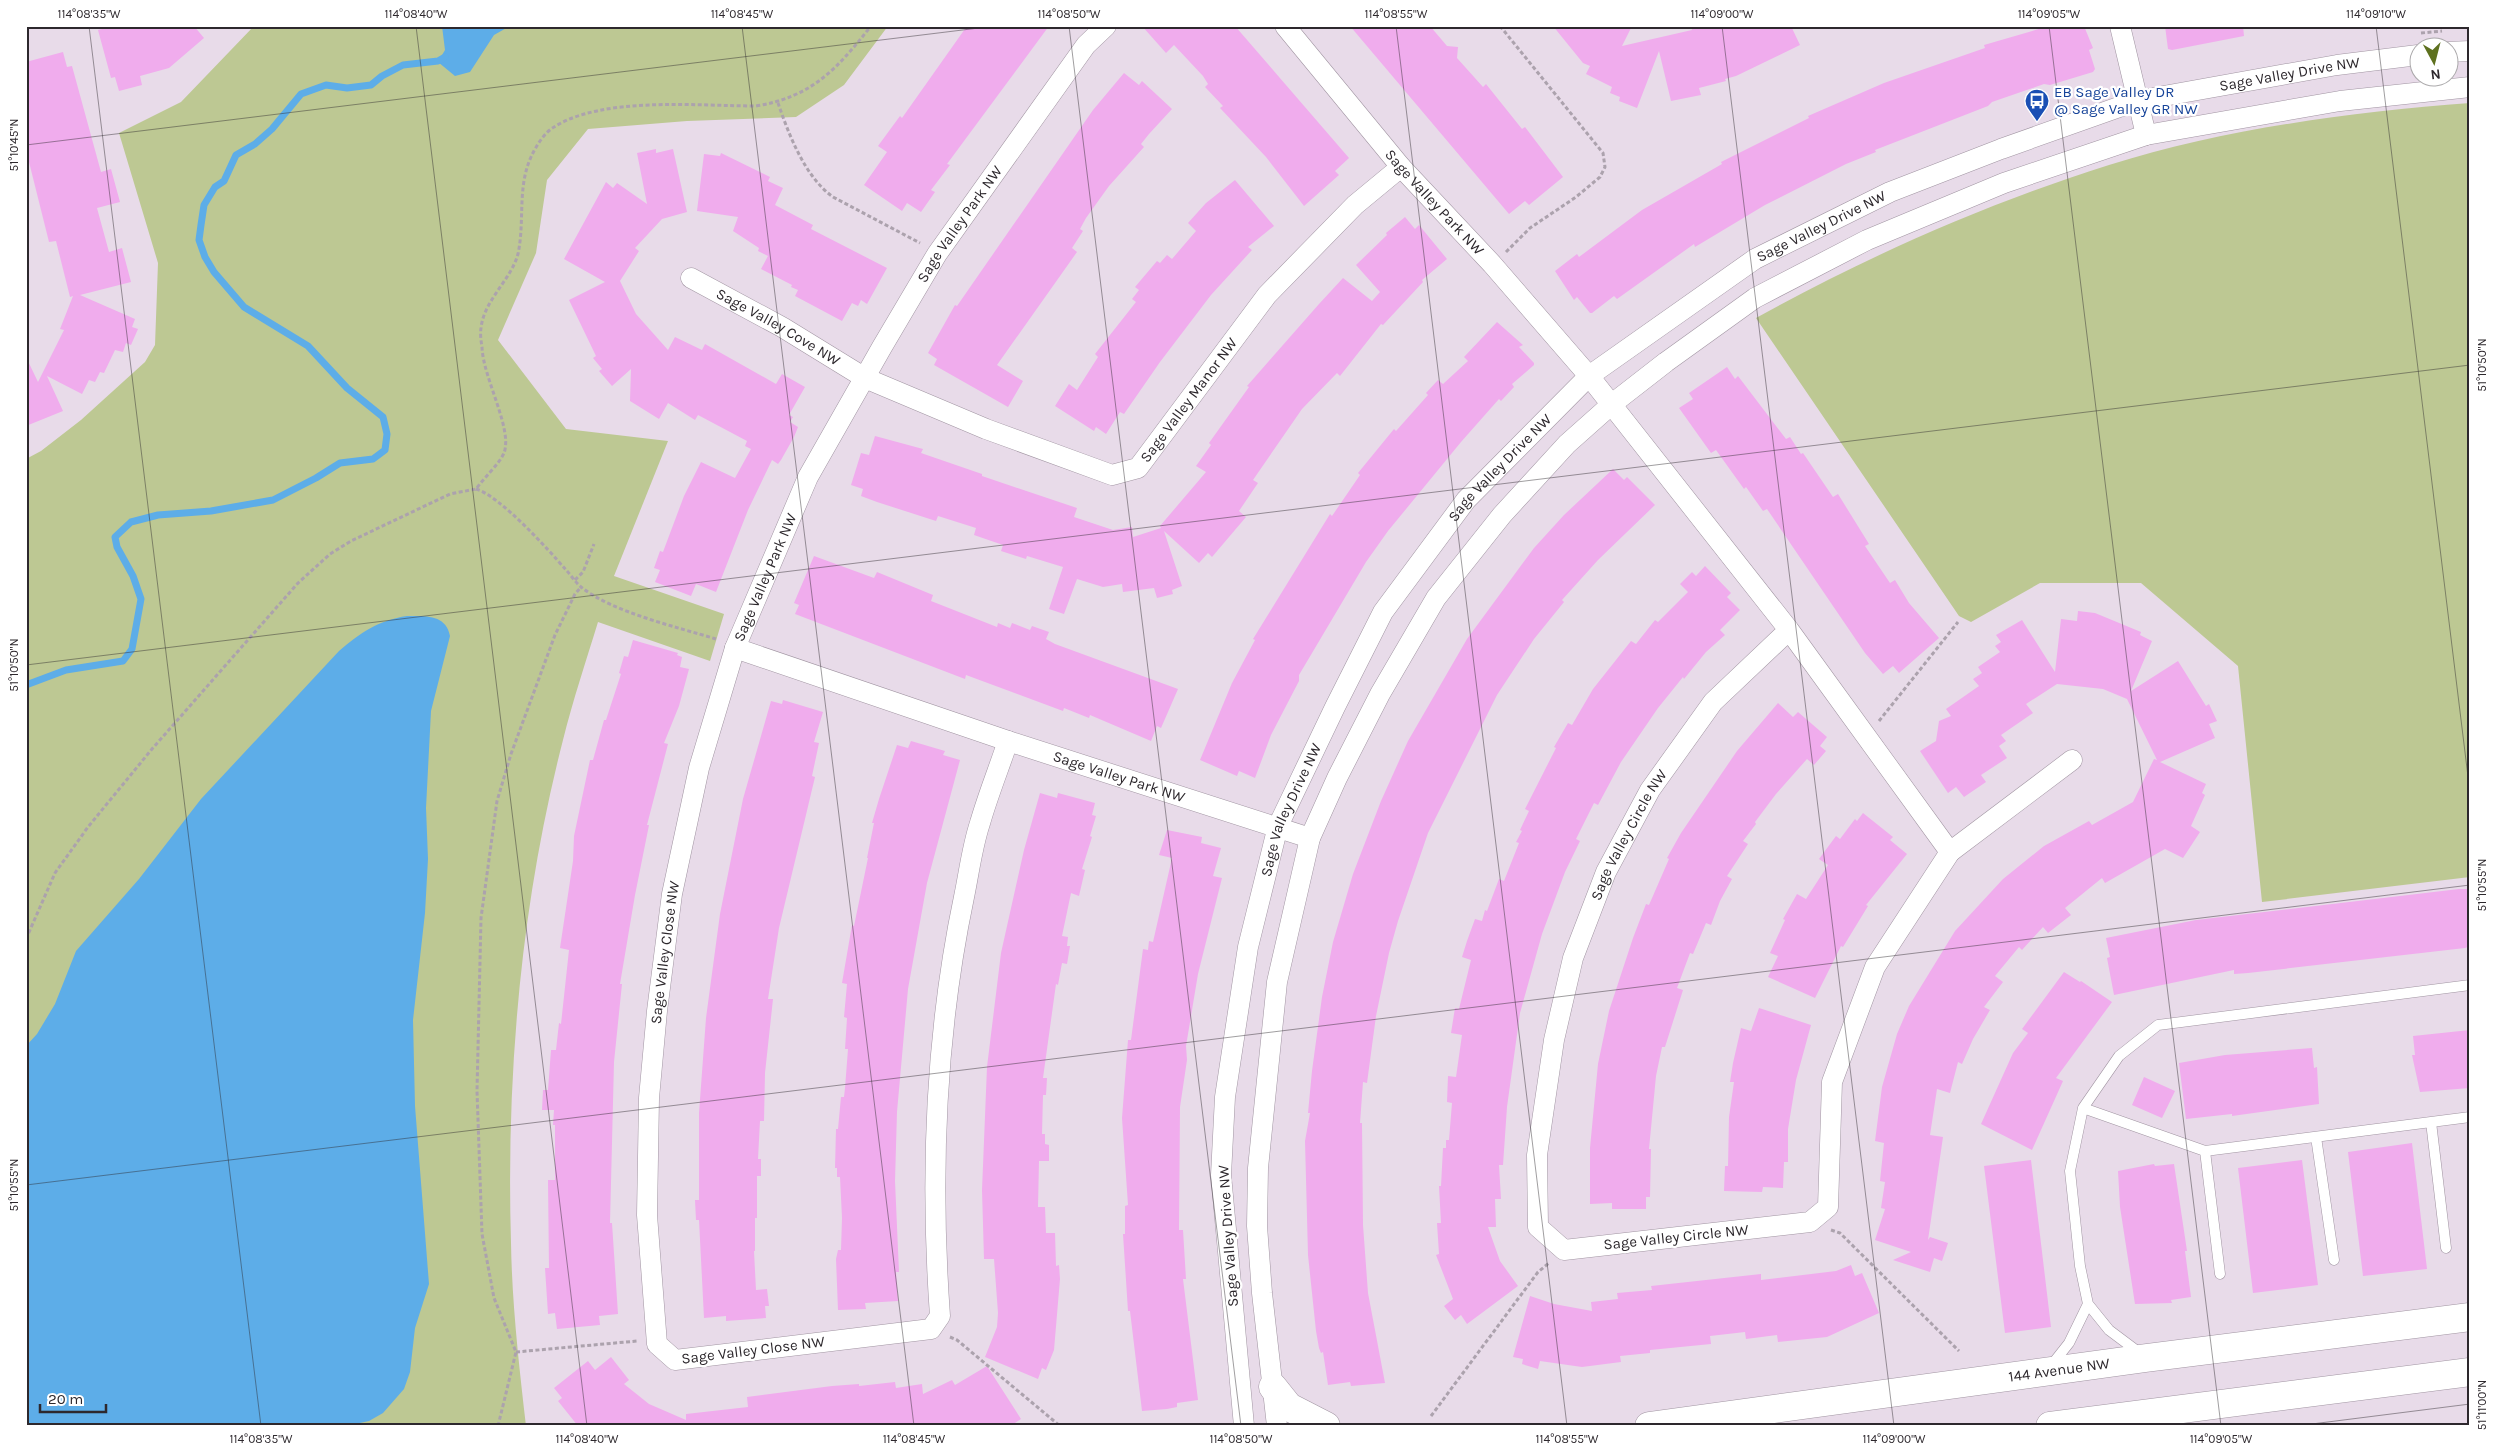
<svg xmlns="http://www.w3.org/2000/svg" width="2496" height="1452" font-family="Karla,sans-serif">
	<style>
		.green { fill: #bdc893 }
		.water { fill: #5dade8 }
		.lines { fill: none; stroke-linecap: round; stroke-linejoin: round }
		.stream { stroke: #5dade8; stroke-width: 7 }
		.building { fill: #f0aced }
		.lane-casing { stroke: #a195a2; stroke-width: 11 }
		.street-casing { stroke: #a195a2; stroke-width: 21 }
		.secondary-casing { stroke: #a195a2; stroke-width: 29 }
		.path { stroke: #aca2ad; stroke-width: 3; stroke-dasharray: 4 2.5; stroke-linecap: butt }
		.lane { stroke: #fff; stroke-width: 10 }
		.street { stroke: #fff; stroke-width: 20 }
		.secondary { stroke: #fff; stroke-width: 28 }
		.ticks { fill: none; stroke: #2d282d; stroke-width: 1; stroke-opacity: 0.45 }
		.labels { text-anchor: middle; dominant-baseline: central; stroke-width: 4.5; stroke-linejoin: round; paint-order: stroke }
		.street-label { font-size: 15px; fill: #2d282d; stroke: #fff }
		.transit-label { font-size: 15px; fill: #164399; stroke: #fff; text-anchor: start }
		.neatline { fill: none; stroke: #2d282d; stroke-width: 2 }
		.ticks-label { font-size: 12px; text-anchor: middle; fill: #2d282d }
	</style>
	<rect width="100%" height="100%" fill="#e8dbe9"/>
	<path class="green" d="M254,26H888L844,85L796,117L687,121L588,129L547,180L536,253L498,340L566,429L668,441L614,576L724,614L710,661L598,622C586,661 573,700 563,740C521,903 506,1074 511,1243C512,1304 519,1365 526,1426H26V459L41,451L81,420L145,362L155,345L158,263L119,133L181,102Z
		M2470,103V877L2262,902L2238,666L2141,583H2040L1971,622L1959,616L1756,318C1868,256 1986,204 2109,165C2224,129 2350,112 2470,103Z"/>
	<path class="water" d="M442,26H510L494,35L470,72L455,76L438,62L445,50Z
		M407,616C425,616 446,614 450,636L431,711L426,808L428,859L425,913L413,1020L415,1106L429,1284L415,1328L410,1372L404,1389L383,1413L369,1421L346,1426H26V1046L37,1034L55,1004L76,951L139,879L201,799L339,651C360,633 379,620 407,616Z"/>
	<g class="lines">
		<path class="stream" d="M26,685L66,670L123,661L132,649L141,599L133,576L117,547L115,537L131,522L158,515L211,511L273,500L316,478L340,463L373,459L385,450L387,434L383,417L347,388L308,346L244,307L214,272L205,257L199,240L201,225L204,205L215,187L224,181L236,155L255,144L272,129L301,94L326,85L347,88L371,85L382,76L403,65L438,61L445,57"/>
	</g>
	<path class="building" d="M113,26H194L204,38L169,68L140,76L142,85L119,91L115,77L111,78L98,30Z
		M967,26H1049L947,164L950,165L931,190L935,192L921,212L907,203L902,211L864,185L887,152L878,146L900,116L902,118Z
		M1142,26H1235L1349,158L1335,171L1339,175L1304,206L1266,157L1220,108L1223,106L1205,87L1208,84L1203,76L1174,45L1166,53Z
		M1350,26H1430L1447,46L1458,47L1457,58L1483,87L1486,84L1522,129L1525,127L1563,177L1529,205L1525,201L1509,214Z
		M1553,26H1632L1622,46L1692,30L1691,26H1791L1800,45L1736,76L1725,79L1726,81L1699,88L1701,95L1671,101L1659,51L1637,108L1619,101L1620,97L1610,93L1612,87L1586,74L1590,66L1583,63Z
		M2049,26H2084L2093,48L2089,50L2095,69L2093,72L2050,85L2044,84L1992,102L1988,106L1875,150L1876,152L1846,164L1765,205L1695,247L1694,244L1617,299L1614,296L1592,313H1590L1577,297L1574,300L1555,271L1577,254L1579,257L1642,210L1722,164L1721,162L1809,118L1808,116L1884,83L1985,48L1984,45Z
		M2165,26H2243L2244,36L2172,50L2168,49Z
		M63,52L67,67L72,66L101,172L111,169L120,202L97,208L109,252L122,248L131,282L80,295L135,319L132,327L138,329L131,345L126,343L123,352L115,350L104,373L100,372L95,382L89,380L82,394L47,376L63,411L26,426V357L38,382L64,330L60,329L73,296L70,297L56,241L49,242L26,150V62Z
		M1124,73L1139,85L1142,81L1172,109L1149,134L1141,144L1144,147L1109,186L1086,218L1080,229L1083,231L1072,248L1077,252L997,365L1023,381L1008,407L934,365L937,359L928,353L955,305L957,306L1093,110Z
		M656,149V153L673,149L687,212L662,219L635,248L639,251L620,281L636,314L668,350L675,337L702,350L705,344L776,384L782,374L805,387L789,415L793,417L790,422L798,427L794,437L781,460L778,464L772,460L748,510L716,592L696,584L691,596L655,582L660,570L654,568L660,551L663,552L684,496L701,462L735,478L751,449L745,446L747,441L698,415L695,420L668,403L659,419L630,401L631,369L612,386L599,371L602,369L593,358L596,356L569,300L605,282L564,259L606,182L613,188L617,183L647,204L637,153Z
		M721,153L770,177L768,181L783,188L775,205L813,225L811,229L887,268L867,304L861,300L858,306L852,303L842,321L795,296L798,290L791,287L792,285L761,269L768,256L758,251L759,248L733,231L738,217L697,211L704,154L720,156Z
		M1235,180L1274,226L1248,247L1252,250L1211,295L1160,362L1124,414L1120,412L1106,434L1096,427L1094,431L1055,406L1069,384L1077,390L1098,357L1095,354L1136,302L1132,299L1139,290L1135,287L1157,261L1160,263L1167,255L1172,259L1196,231L1188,223L1206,203Z
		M1405,217L1415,229L1419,225L1447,259L1422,280L1423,282L1383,325L1381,324L1340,376L1337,373L1302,409L1253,480L1258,483L1239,511L1246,517L1212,557L1208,553L1199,563L1164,531L1182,586L1172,590L1173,594L1157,598L1154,588L1123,592L1122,584L1103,587L1077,579L1064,614L1049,609L1063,567L1027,556L1026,559L1001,551L1003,545L974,535L976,528L938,516L936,521L877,502L861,496L863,489L851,485L861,453L869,455L875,436L923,449L921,453L982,474V476L1077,508L1074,517L1113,530L1132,527L1133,537L1161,528L1160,526L1206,472L1196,466L1211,445L1209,443L1249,387L1247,386L1319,304L1343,278L1372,301L1380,292L1356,265L1387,235L1386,233Z
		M1497,322L1523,345L1519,347L1534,363V365L1512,384L1514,387L1501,401L1499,399L1461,442L1388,531L1366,562L1299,675V681L1271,735L1255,778L1239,771L1237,776L1200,760L1232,683L1255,640L1253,639L1330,514L1332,516L1360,475L1358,473L1394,429L1396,431L1428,395L1426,393L1438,380L1443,384L1468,361L1464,357Z
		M1727,367L1735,379L1738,376L1786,439L1790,437L1801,454L1803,453L1833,497L1838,494L1869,544L1865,546L1890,583L1895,580L1909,603L1939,638L1899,673L1893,666L1883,674L1865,653L1767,509L1763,511L1746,487L1744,489L1716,450L1711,453L1679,408L1693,399L1689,393Z
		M1613,469L1624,480L1627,477L1655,505L1598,560L1562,600L1564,602L1534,639L1497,695L1428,833L1398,921L1389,953L1376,1016L1367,1083L1363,1082L1360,1123H1362L1363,1225L1368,1293L1385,1383L1351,1386L1350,1382L1328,1385L1323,1352L1321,1353L1319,1348L1316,1331L1308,1255L1305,1141L1310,1113H1308L1312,1071L1322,997L1333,942L1353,874L1381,801L1408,741L1467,639L1534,548L1564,515Z
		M814,556L874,578L877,572L933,595L931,601L997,627L998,623L1010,628L1012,623L1030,630L1032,626L1049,632L1046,639L1055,644L1178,689L1161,728L1157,726L1151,741L1090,715L1089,718L1064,708L1063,711L966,675L965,679L795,614L799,605L794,603Z
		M1705,566L1731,593L1727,597L1740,610L1720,630L1725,635L1706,652L1684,679L1683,677L1658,708L1621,762L1598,805L1594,803L1576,839L1580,841L1565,872L1542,934L1520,1013L1507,1107L1503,1165H1499L1501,1199H1495L1496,1227H1488L1500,1261L1518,1286L1467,1324L1461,1315L1455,1320L1444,1306L1453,1299L1436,1255L1439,1254L1437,1223H1441L1439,1186H1441L1443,1148H1446V1140H1449L1452,1103L1447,1102L1448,1076L1456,1077L1462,1035L1451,1033L1455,1008L1459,1009L1471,960L1462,957L1467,941L1475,919L1482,921L1485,910L1487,911L1499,879L1504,881L1519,843L1516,842L1522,831L1520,830L1529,811L1525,809L1556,748L1554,747L1568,723L1572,725L1593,689L1631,641L1636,644L1655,620L1658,622L1688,592L1680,584L1692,572L1696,576Z
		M2078,611L2095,613L2141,632L2140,635L2152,641L2131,691L2178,661L2206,706L2209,704L2217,721L2209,724L2215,738L2160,762L2206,784L2202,793L2205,795L2191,826L2200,832L2183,858L2165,849L2105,883L2102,878L2065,908L2071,915L2048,933L2043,927L2022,950L2019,947L1995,976L2003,982L1984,1007L1990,1010L1973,1039L1962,1064L1958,1062L1950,1093L1937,1089L1930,1135L1943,1137L1928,1240L1930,1237L1948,1243L1942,1261L1934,1258L1930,1272L1893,1260L1911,1252L1875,1240L1885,1209L1881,1208L1885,1182L1880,1181L1884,1143L1875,1141L1882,1087L1897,1034L1909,1006L1955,931L2003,879L2044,846L2089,821L2092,825L2133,802L2154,759L2157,760L2127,699L2103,689L2057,684L2026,704L2033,713L2001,735L2006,741L1999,746L2007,758L1981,775L1986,782L1964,797L1956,787L1948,793L1920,751L1936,741L1939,721L1951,716L1946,709L1979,686L1973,679L1982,673L1978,667L2000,652L1995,646L2001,642L1996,635L2022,620L2055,672L2061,619L2077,621Z
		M633,640L678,653L677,655L682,657L680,667L689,669L679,706L664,743L668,744L647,825H649L635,895L620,984H622L614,1062L610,1223H612L618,1314L599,1316L600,1325L557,1329L555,1313L548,1314L545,1268H549L548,1180H555V1125H553L554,1110H542L543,1090H548L551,1050H556L559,1023L561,1024L569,950L560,948L573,861L574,836L590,760H593L604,720H606L621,674L619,673L624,656L628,657Z
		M783,700L823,712L814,742L819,743L812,776L815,777L779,928L768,999H773L765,1073L764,1121H760L758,1159H761V1176H757V1218H755V1251H754L756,1290L767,1289L769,1306H765L766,1318L726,1321V1316L704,1318L699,1220H696L695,1200H699V1113L706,1018L720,914L743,799L771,701L782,704Z
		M1778,703L1793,717L1798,712L1827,737L1820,746L1826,751L1814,765L1807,759L1776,794L1755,822L1756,824L1743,841L1748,844L1727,876L1732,879L1720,901L1711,925L1706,923L1693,954L1690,953L1677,988L1683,990L1665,1047H1662L1656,1076L1649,1149H1651L1650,1197H1646V1209H1612V1203L1590,1204V1148L1598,1064L1609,1011L1633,938L1646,904L1649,905L1669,859L1667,858L1681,833L1737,751Z
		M911,741L945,751L943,755L960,760L927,883L908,989L897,1112L895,1181L899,1272H896L898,1301L865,1303L866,1309L838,1310L836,1259L838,1250H841L842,1218L840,1177H837V1168H835L836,1129H838L841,1097H844L845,1088L848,1049H845L847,1018L844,1017L847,984L842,983L852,925L854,926L868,858H867L874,823H872L879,799L897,745L908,748Z
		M1040,793L1057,798L1058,793L1095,803L1092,815L1096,816L1090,836L1092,837L1082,869L1085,870L1079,896L1071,893L1062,936L1068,937L1067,946H1070L1067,964L1062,963L1058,985L1056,984L1043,1078H1047L1046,1095H1043L1042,1134H1045V1144L1049,1145V1161H1039L1038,1207H1045L1046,1233H1055L1056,1266L1059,1265L1060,1279L1054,1350L1046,1370L1042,1368L1038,1379L985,1357L997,1327L998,1313L994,1259H984L982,1190L987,1067L1001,953L1024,850Z
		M1863,813L1893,837L1890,840L1907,854L1866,905L1868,906L1843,947L1841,946L1815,998L1768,977L1778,956L1770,953L1785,920L1783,919L1797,894L1806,899L1828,865L1819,859L1836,836L1840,839L1855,819L1857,821Z
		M1167,830L1202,837L1201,843L1221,848L1213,876L1222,878L1198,974L1186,1046L1187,1060L1180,1107L1179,1230H1183L1186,1279H1183L1198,1400L1177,1403V1407L1167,1409L1142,1411L1130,1311H1128L1123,1234H1125V1206L1128,1205L1122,1118L1128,1040H1131L1143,949L1148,950L1149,941L1153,942L1172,858L1159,855Z
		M2459,889H2470V946L2465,948L2248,973L2234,974V970L2114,995L2107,958L2110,957L2106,938L2196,920Z
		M2064,972L2080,982L2081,981L2112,1002L2056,1078L2063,1081L2032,1150L1981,1124L2013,1053L2028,1033L2022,1029Z
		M1759,1008L1811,1025L1796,1080L1788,1129V1162H1784L1783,1188L1763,1187L1762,1192L1724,1191L1725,1166H1728L1729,1117L1734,1082H1730L1733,1063L1741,1028L1751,1031Z
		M2470,1030V1088L2420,1092L2412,1055H2415L2413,1036Z
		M2312,1048L2314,1068L2317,1067L2319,1104L2232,1116V1114L2186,1119L2179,1063L2225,1055Z
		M2144,1077L2175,1091L2162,1118L2132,1105Z
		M2412,1143L2427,1269L2363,1276L2348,1152Z
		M2031,1160L2051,1327L2005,1333L1984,1166Z
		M2302,1160L2318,1285L2253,1293L2238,1168Z
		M2154,1164L2155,1166L2174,1164L2187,1251H2185L2191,1297L2171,1300L2172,1303L2135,1304L2120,1207L2118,1171Z
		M1851,1265L1855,1276L1862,1273L1879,1313L1827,1337L1778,1342L1777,1335L1746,1339L1745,1332L1710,1336L1711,1344L1650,1350V1353L1620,1356L1621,1362L1582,1367L1540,1361L1538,1369L1522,1364L1523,1359L1513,1357L1530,1296L1554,1304L1592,1311L1591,1302L1618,1299L1617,1293L1652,1290L1651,1286L1761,1274V1280L1836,1271Z
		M611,1357L629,1380L624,1384L649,1404L686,1420V1414L748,1407L747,1397L832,1386L859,1384V1386L895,1382L896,1388L922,1384L923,1394L952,1380L955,1385L987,1366L1021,1419L1010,1426H578L558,1401L562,1398L554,1388L588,1361L595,1370Z"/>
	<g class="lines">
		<defs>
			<path id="lane" d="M2083,1108L2205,1151L2470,1117
				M2431,1122L2446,1248
				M2316,1137L2334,1260
				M2205,1151L2220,1274
				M2141,1354L2109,1330L2088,1304L2080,1266L2070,1171L2083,1108L2119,1056L2158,1025L2470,985
				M2050,1367L2069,1343L2088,1304"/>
			<g id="street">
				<path id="s1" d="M1285,26L1401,167L1492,264L1589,376L1789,630L1950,852L1875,967L1832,1082L1828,1207L1810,1222L1564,1250L1538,1227L1537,1155L1554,1040L1573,958L1606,872L1650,790L1713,702L1789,630"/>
				<path d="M2120,26L2146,135"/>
				<path d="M2448,52L2470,51"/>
				<path id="s2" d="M691,278L782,327L865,378L986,429L1112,475L1138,468L1267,295L1355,205L1401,167"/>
				<path id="s3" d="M735,648L1008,741L1310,838"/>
				<path id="s4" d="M1008,741C999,768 988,795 980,823C972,847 969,873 964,897C935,1035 930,1176 940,1316L931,1329L675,1360L657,1344L647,1215L649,1098L657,1011L672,894L699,768L735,648L808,477L882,347L937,254L1086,45L1106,26"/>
				<path d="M1950,852L2072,760"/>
				<path id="s5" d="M1244,1426L1221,1175L1225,1097L1248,947L1278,826L1335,707L1383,612L1466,500L1589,376L1755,259L1890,192L2001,149L2136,101L2337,65L2418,55"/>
				<path d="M1277,1426L1262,1293L1257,1226L1258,1168L1277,982L1310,838L1337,778L1380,694L1436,598L1502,515L1567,444L1612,404L1666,362L1755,298L1867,240L2004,183L2146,135L2340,101L2470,87"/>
			</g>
			<g id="secondary">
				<path d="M1273,1387L1289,1407L1326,1426"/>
				<path id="s6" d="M1649,1426L2146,1358L2470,1317"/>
				<path d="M2050,1426L2470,1372"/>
			</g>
		</defs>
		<use href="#lane" class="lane-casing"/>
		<use href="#street" class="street-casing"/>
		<use href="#secondary" class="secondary-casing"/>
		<path class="path" d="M1500,26L1603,153L1605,167L1600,177L1576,197L1530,228L1506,252
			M2421,33L2442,31
			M778,103C789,135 805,177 833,197L920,243
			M476,489C500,496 548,549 566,570C571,575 575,582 581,587C612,612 677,627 716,639
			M575,580L583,572L594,544
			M1879,721L1958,622
			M26,939L55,873L88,827L152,749L298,583L330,554L351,541L450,494L476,489C483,479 500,463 504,453C513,429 483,378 482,347C481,341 480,334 481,328C484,300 511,280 518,254C525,221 517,188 531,157C536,146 544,133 554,127C603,96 698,106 756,106C812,97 837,69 871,26
			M1831,1230L1840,1233L1959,1351
			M950,1337L957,1340L1060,1426
			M516,1352L637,1341
			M1431,1416L1538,1272L1549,1263
			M498,1426L516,1352L494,1298L482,1234L477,1091L481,918L497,801L511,754L555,635L575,594L581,587"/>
		<use href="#lane" class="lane"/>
		<use href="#street" class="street"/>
		<use href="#secondary" class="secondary"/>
	</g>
	<path class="ticks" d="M89,26L261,1426M416,26L587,1426M742,26L914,1426M1069,26L1241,1426M1396,26L1567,1426M1722,26L1894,1426M2049,26L2221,1426M2376,26L2470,793M26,145L995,26M26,665L2470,365M26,1185L2470,885M2296,1426L2470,1404"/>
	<defs>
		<symbol id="bus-pin" viewBox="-11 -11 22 30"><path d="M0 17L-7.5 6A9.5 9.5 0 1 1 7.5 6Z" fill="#1a4fb4" stroke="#fff"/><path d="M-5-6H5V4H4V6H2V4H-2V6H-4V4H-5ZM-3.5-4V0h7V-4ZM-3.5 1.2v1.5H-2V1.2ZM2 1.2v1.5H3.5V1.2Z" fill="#fff"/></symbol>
	</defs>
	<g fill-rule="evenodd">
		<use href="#bus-pin" x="2023" y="87" width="28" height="38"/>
	</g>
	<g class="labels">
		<g class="street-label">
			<text stroke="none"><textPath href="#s5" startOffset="1931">Sage Valley Drive NW</textPath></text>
			<text stroke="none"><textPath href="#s1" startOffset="231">Sage Valley Park NW</textPath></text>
			<text stroke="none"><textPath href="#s4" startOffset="2068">Sage Valley Park NW</textPath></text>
			<text stroke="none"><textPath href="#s5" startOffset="1436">Sage Valley Drive NW</textPath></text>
			<text stroke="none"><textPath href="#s2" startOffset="100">Sage Valley Cove NW</textPath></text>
			<text stroke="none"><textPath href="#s2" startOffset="578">Sage Valley Manor NW</textPath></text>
			<text stroke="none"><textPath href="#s5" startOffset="1031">Sage Valley Drive NW</textPath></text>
			<text stroke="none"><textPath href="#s4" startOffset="1664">Sage Valley Park NW</textPath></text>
			<text stroke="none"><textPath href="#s3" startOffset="405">Sage Valley Park NW</textPath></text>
			<text stroke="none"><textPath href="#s5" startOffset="626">Sage Valley Drive NW</textPath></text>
			<text stroke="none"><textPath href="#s1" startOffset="2160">Sage Valley Circle NW</textPath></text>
			<text stroke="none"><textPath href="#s4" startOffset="1274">Sage Valley Close NW</textPath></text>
			<text transform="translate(1228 1236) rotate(-94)">Sage Valley Drive NW</text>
			<text transform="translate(1676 1237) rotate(-6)">Sage Valley Circle NW</text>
			<text transform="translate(753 1350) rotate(-7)">Sage Valley Close NW</text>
			<text stroke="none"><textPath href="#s6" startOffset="414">144 Avenue NW</textPath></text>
		</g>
		<g class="transit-label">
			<text x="2054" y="92">EB Sage Valley DR<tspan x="2054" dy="17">@ Sage Valley GR NW</tspan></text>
		</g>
	</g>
	<rect width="2496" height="1452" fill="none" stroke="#ffffff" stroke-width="55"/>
	<g transform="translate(2434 62) rotate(173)"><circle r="24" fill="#ffffff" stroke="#aba9ab"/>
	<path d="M0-4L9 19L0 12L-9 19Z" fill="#5e711f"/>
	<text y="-8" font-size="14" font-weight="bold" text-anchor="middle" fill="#2d282d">N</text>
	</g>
	<path d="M40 1404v8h66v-8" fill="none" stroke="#2d282d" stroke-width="2.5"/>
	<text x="48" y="1404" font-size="15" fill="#2d282d" stroke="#ffffff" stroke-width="4" paint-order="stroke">20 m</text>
	<rect x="28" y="28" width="2440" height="1396" class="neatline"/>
	<g class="ticks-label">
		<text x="89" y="18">114°08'35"W</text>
		<text x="416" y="18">114°08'40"W</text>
		<text x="742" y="18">114°08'45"W</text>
		<text x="1069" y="18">114°08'50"W</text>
		<text x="1396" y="18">114°08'55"W</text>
		<text x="1722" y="18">114°09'00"W</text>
		<text x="2049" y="18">114°09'05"W</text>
		<text x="2376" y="18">114°09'10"W</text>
		<text transform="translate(14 145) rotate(-90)" y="4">51°10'45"N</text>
		<text transform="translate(2482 365) rotate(-90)" y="4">51°10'50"N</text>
		<text transform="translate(14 665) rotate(-90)" y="4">51°10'50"N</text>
		<text transform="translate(2482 885) rotate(-90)" y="4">51°10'55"N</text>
		<text transform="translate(14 1185) rotate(-90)" y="4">51°10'55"N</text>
		<text transform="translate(2482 1405) rotate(-90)" y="4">51°11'00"N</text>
		<text x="261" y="1443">114°08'35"W</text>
		<text x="587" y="1443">114°08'40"W</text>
		<text x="914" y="1443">114°08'45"W</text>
		<text x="1241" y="1443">114°08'50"W</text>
		<text x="1567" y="1443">114°08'55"W</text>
		<text x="1894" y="1443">114°09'00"W</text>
		<text x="2221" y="1443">114°09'05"W</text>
	</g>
</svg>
